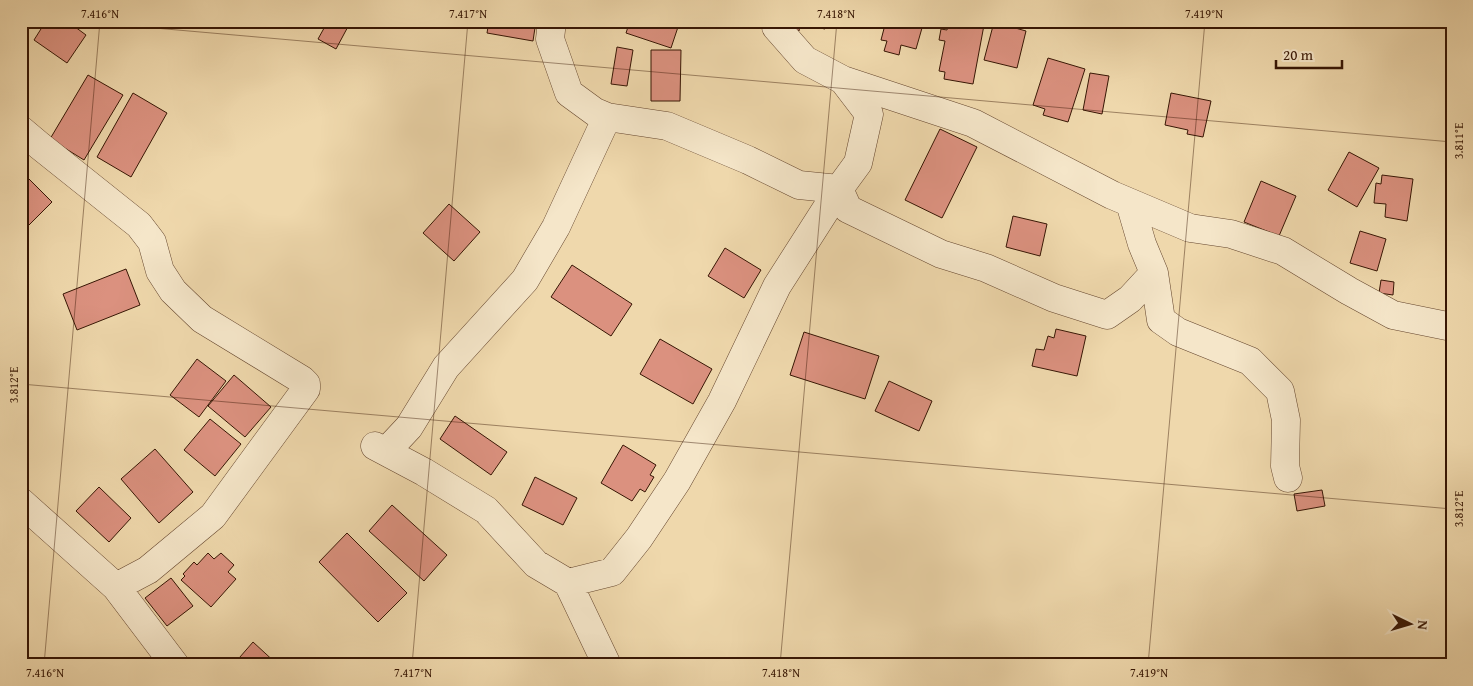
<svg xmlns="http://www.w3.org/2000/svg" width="1473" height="686" font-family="'Gentium Book Plus',serif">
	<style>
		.building { fill: #db917f; stroke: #371604 }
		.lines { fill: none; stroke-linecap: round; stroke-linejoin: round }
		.minor-casing { stroke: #65462e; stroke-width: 29 }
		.minor { stroke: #f5e6c9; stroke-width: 28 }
		.ticks { fill: none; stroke: #371604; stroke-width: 1; stroke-opacity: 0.45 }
		.neatline { fill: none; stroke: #371604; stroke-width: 2 }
		.ticks-label { font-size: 12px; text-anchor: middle; fill: #371604 }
	</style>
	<rect width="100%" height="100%" fill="#efd8ac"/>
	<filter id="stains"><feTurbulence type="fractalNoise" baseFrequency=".004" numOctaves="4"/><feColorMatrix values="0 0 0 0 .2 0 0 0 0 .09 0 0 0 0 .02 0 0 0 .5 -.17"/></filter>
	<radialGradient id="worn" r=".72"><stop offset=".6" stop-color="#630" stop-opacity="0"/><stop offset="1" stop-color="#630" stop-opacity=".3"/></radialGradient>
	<path class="building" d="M46,21H67L86,35L67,63L34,40Z
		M328,21H351L336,49L318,39Z
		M489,21H536L533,41L487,33Z
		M630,21H680L671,48L626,33Z
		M791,21H827L825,29L800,24L799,31L790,29Z
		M886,21H924L916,49L901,45L899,55L884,51L887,41L881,40Z
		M949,21H964L984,25L973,84L944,79L945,72L939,71L945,41L939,40L941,29L947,30Z
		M994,22L1026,31L1017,68L984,60Z
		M617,47L633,50L627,86L611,84Z
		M651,50H681L680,101H651Z
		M1048,58L1085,69L1068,122L1043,115L1045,109L1033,105Z
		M1090,73L1109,76L1102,114L1083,110Z
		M88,75L123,95L84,160L50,139Z
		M133,93L167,113L131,177L97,157Z
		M1171,93L1211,101L1203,137L1187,134L1188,130L1165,125Z
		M940,129L977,147L942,218L905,200Z
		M1349,152L1379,168L1357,207L1328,190Z
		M1382,175L1413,179L1407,221L1385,217L1386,204L1374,203L1376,183L1381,184Z
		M29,179L52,202L22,232L21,187Z
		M1261,181L1296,196L1279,236L1244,222Z
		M449,204L480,232L454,261L423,233Z
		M1013,216L1047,224L1040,256L1006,247Z
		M1360,231L1386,239L1377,271L1350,263Z
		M725,248L761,270L744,298L708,276Z
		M572,265L632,304L611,336L551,297Z
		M126,269L140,305L77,330L63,294Z
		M1381,280L1394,282L1393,295L1379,293Z
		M1056,329L1086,336L1077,376L1032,366L1036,349L1044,350L1048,336L1054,338Z
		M804,332L879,356L865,399L790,375Z
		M660,339L712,369L693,404L640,374Z
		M197,359L226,381L199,417L170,395Z
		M234,375L271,407L245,437L208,406Z
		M889,381L932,401L919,431L875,411Z
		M455,416L507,452L491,475L440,439Z
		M210,419L241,444L215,476L184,450Z
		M623,445L656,465L650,475L654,477L645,492L640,489L632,501L601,483Z
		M155,449L193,492L159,523L121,479Z
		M535,477L577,498L563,525L522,505Z
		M99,487L131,518L109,542L76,511Z
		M1322,490L1325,506L1297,511L1294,494Z
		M392,505L447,555L424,581L369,531Z
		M347,533L407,593L378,622L319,562Z
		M208,553L214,559L221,553L234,565L228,572L236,579L211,607L181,580L185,576L183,574L194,562L197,565Z
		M171,578L193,606L167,626L145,598Z
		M253,642L278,665H233Z"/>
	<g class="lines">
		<defs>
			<path id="minor" d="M552,21L550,39L569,93L595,112L607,117
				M843,80L973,123L1112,195L1190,228L1231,234L1283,251L1349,291L1393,315L1452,327
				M21,130L40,146L139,225L152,242L160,271L173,291L202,319L302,380L306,384V389L213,516L148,570L116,587
				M1130,203L1142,244L1154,273
				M394,443L409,427L446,367L525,280L556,227L607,117L667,126L748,160L799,185L839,189L848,209L941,254L986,268L1054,298L1107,315L1130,299L1154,273L1161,320L1178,332L1250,361L1280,391L1286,420L1285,466L1288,478
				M375,446L424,472L486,510L536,564L568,583L612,572L639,538L677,481L722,401L777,286L839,189L858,163L869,114L843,80L805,60L776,27L777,21
				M21,502L116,587L175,665
				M568,583L607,665"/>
		</defs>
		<use href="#minor" class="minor-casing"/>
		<use href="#minor" class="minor"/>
	</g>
	<path class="ticks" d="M75,21L1452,142M21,384L1452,509M44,665L100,21M412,665L468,21M780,665L837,21M1148,665L1205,21"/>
	<rect width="1473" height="686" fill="none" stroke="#efd8ac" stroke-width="55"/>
	<g transform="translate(1410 624) rotate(95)" stroke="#f5e6c9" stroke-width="4" paint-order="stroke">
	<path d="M0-4L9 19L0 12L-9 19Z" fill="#371604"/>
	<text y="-8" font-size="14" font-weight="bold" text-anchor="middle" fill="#371604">N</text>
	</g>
	<path d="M1276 60v8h66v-8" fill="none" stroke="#371604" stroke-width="2.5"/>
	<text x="1283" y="60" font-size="15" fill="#371604" stroke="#f5e6c9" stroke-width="4" paint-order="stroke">20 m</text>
	<rect x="28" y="28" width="1418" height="630" class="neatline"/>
	<g class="ticks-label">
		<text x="100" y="18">7.416°N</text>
		<text x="468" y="18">7.417°N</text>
		<text x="836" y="18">7.418°N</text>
		<text x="1204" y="18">7.419°N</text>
		<text transform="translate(1459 141) rotate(-90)" y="4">3.811°E</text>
		<text transform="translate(14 385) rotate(-90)" y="4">3.812°E</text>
		<text transform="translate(1459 509) rotate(-90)" y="4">3.812°E</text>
		<text x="45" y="677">7.416°N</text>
		<text x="413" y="677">7.417°N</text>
		<text x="781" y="677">7.418°N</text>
		<text x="1149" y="677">7.419°N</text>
	</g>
	<rect width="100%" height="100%" filter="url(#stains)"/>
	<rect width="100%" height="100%" fill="url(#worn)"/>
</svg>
